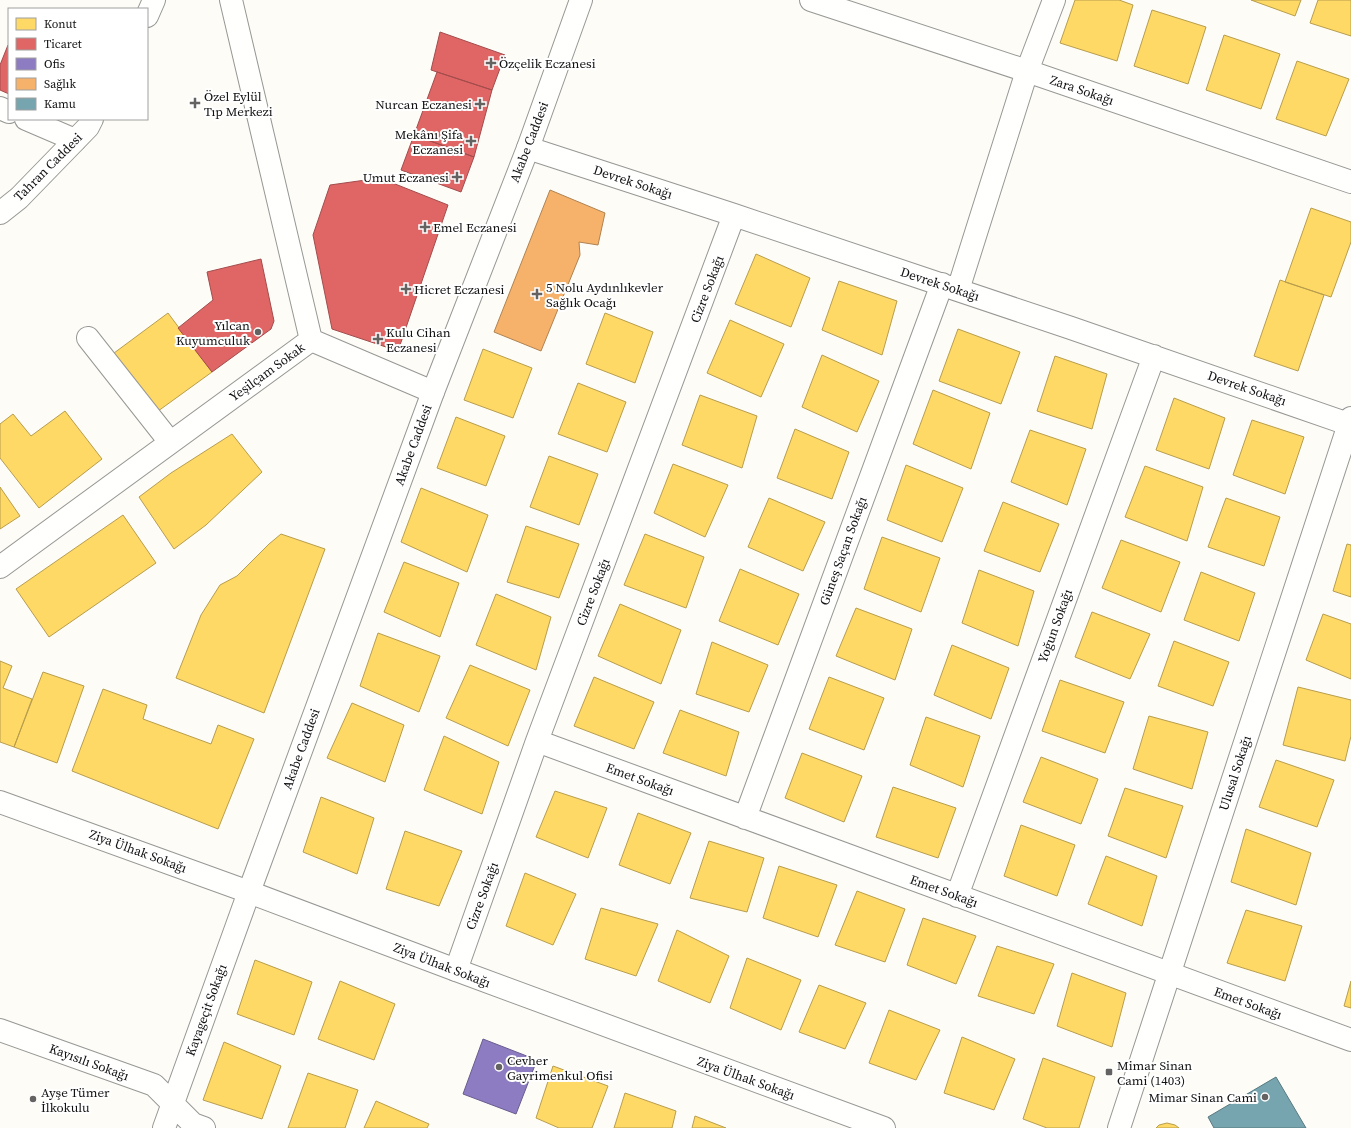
<svg xmlns="http://www.w3.org/2000/svg" width="1351" height="1128" font-family="'Source Serif 4',serif">
	<style>
		.homes { fill: #ffd966; stroke: #b89d4c }
		.shops { fill: #e06666; stroke: #a24c4c }
		.offices { fill: #8e7cc3; stroke: #685c8e }
		.health { fill: #f6b26b; stroke: #b18250 }
		.public { fill: #76a5af; stroke: #587980 }
		.lines { fill: none; stroke-linecap: round; stroke-linejoin: round }
		.minor-casing { stroke: #979795; stroke-width: 24 }
		.tertiary-casing { stroke: #979795; stroke-width: 24 }
		.minor { stroke: #fffffe; stroke-width: 22 }
		.tertiary { stroke: #fffffe; stroke-width: 22 }
		.poi-dot { fill: #646362; stroke: #fff; stroke-width: 1.5 }
		.labels { text-anchor: middle; dominant-baseline: central; stroke-width: 4; stroke-linejoin: round; paint-order: stroke }
		.poi-label { font-size: 13px; fill: #111; stroke: #fff; text-anchor: start }
		.street-label { font-size: 13px; fill: #111; stroke: #fff }
	</style>
	<rect width="100%" height="100%" fill="#fdfcf7"/>
	<path class="homes" d="M1075,0H1119L1133,5L1117,61L1060,43Z
		M1251,0H1301L1295,16Z
		M1318,0H1351V36L1310,23Z
		M1152,10L1206,27L1188,84L1134,66Z
		M1224,35L1280,54L1261,109L1206,90Z
		M1297,61L1349,79L1326,136L1276,119Z
		M1311,208L1351,222V242L1331,297L1285,282Z
		M756,254L810,278L791,327L735,304Z
		M1280,280L1324,295L1298,371L1254,356Z
		M839,281L897,301L882,355L822,330Z
		M168,313L212,372L154,414L110,356Z
		M605,313L653,332L635,383L586,364Z
		M730,320L784,344L761,397L707,373Z
		M958,329L1020,352L1001,404L939,381Z
		M483,349L532,368L513,418L464,400Z
		M822,355L879,381L857,432L802,407Z
		M1055,356L1107,374L1092,429L1037,411Z
		M578,383L626,402L607,452L558,434Z
		M933,390L990,413L971,469L913,444Z
		M700,395L757,416L742,468L682,445Z
		M1174,398L1225,418L1209,469L1156,450Z
		M65,411L102,459L39,508L0,458V424L13,414L31,436Z
		M456,417L505,436L486,486L437,468Z
		M1252,420L1304,437L1285,494L1233,475Z
		M795,429L849,452L832,499L777,478Z
		M1030,430L1086,449L1067,505L1011,482Z
		M232,434L262,472L206,525L174,549L139,497L171,473Z
		M549,456L598,474L579,525L530,507Z
		M673,464L728,485L705,537L654,513Z
		M906,465L963,488L942,542L887,520Z
		M1145,466L1203,487L1187,541L1125,517Z
		M0,487L20,516L0,529Z
		M421,488L488,515L467,572L401,542Z
		M769,498L825,522L803,571L748,547Z
		M1226,498L1280,517L1264,566L1208,547Z
		M1003,502L1059,524L1040,572L984,551Z
		M123,515L156,563L49,637L16,589Z
		M526,526L579,544L559,598L507,582Z
		M281,534L325,549L264,713L176,678L201,615L220,585L237,576L269,544Z
		M645,534L704,557L686,608L624,585Z
		M882,537L940,558L921,612L864,589Z
		M1121,540L1180,562L1161,612L1102,588Z
		M1347,544L1351,545V597L1333,591Z
		M404,562L459,583L440,637L384,612Z
		M740,569L799,594L778,645L719,621Z
		M979,570L1034,591L1018,646L962,623Z
		M1201,572L1255,593L1239,641L1184,620Z
		M496,594L551,617L536,670L476,645Z
		M620,604L681,630L661,684L598,656Z
		M856,608L912,629L895,680L836,656Z
		M1092,612L1150,634L1130,679L1075,657Z
		M1323,614L1351,624V679L1306,660Z
		M378,633L440,656L419,712L360,686Z
		M1174,641L1229,662L1213,706L1158,686Z
		M712,642L768,665L749,712L696,694Z
		M952,645L1009,668L991,719L934,695Z
		M0,661L12,666L3,688L32,699L14,747L0,742Z
		M470,665L530,690L508,746L446,718Z
		M43,672L84,686L57,763L14,747Z
		M594,677L654,702L634,749L574,726Z
		M829,677L884,698L864,750L809,729Z
		M1060,680L1124,702L1105,753L1042,731Z
		M1298,687L1351,700V736L1345,761L1283,745Z
		M103,689L147,705L143,719L211,744L218,725L254,739L218,829L72,771Z
		M352,703L404,725L385,782L327,758Z
		M680,710L739,732L726,776L663,753Z
		M1149,716L1208,732L1192,789L1133,769Z
		M926,717L980,736L963,787L910,765Z
		M444,736L499,762L482,814L424,790Z
		M802,753L862,776L844,822L785,798Z
		M1041,757L1098,779L1081,824L1023,802Z
		M1276,760L1334,780L1317,827L1259,807Z
		M893,787L956,808L938,858L876,837Z
		M1125,788L1183,806L1166,858L1108,836Z
		M555,791L607,808L588,858L536,837Z
		M321,797L374,818L357,874L303,852Z
		M638,813L691,833L670,884L619,865Z
		M1021,825L1075,845L1057,896L1004,876Z
		M1246,829L1311,853L1296,905L1231,882Z
		M405,831L462,851L439,906L386,889Z
		M709,841L764,858L747,912L690,898Z
		M1106,856L1157,876L1142,926L1088,904Z
		M779,866L837,885L818,937L763,918Z
		M525,873L576,894L553,945L506,926Z
		M857,891L905,909L885,962L835,945Z
		M601,908L658,924L636,976L585,959Z
		M1246,910L1302,926L1285,981L1227,963Z
		M923,918L976,936L956,984L907,965Z
		M677,930L729,956L710,1003L658,981Z
		M997,946L1054,964L1034,1014L978,996Z
		M747,958L801,980L781,1030L730,1008Z
		M255,960L312,982L294,1035L237,1014Z
		M1072,973L1126,993L1112,1047L1057,1026Z
		M340,981L395,1004L374,1060L318,1039Z
		M1351,981V1008L1344,1006Z
		M819,985L866,1003L845,1049L799,1032Z
		M889,1010L940,1030L916,1080L869,1063Z
		M962,1037L1015,1059L994,1110L944,1093Z
		M224,1042L281,1066L262,1119L203,1100Z
		M1043,1058L1095,1077L1079,1128H1047L1023,1119Z
		M553,1066L608,1086L592,1128H559L536,1118Z
		M308,1073L358,1090L345,1128H288Z
		M625,1093L676,1111L672,1128H614Z
		M376,1101L429,1124L427,1128H364Z
		M695,1116L726,1128H692Z
		M1167,1123L1175,1125L1179,1128H1156L1159,1125Z"/>
	<path class="shops" d="M440,32L505,55L492,90L431,70Z
		M8,45L9,46V94L0,90V65Z
		M437,72L492,90L474,157L414,135Z
		M414,135L474,157L461,192L401,170Z
		M380,178L448,205L398,351L332,329L313,235L330,185Z
		M261,259L274,321L271,329L212,372L178,328L213,300L207,272Z"/>
	<path class="offices" d="M483,1039L537,1060L516,1114L463,1094Z"/>
	<path class="health" d="M550,190L605,213L598,245L579,242L580,255L541,351L494,332Z"/>
	<path class="public" d="M1276,1077L1306,1128H1214L1208,1117Z"/>
	<g class="lines">
		<defs>
			<path id="minor" d="M811,0L1027,71L1351,182
				M0,108L9,112
				M26,119L75,140
				M528,148L734,215L1071,328L1351,425
				M958,290L1027,71L1054,0
				M88,338L170,442
				M311,340L433,392
				M0,567L311,340L231,0
				M537,741L1351,1040
				M745,818L942,284
				M957,896L1154,356
				M456,970L537,741L734,215
				M0,1030L154,1085L193,1124L204,1128
				M164,1128L249,892
				M1119,1128L1351,418"/>
			<path id="tertiary" d="M147,16L154,0
				M0,213L19,198L88,127L92,119
				M0,802L249,892L456,970L884,1128
				M249,892L433,392L528,148L581,0"/>
		</defs>
		<use href="#minor" class="minor-casing"/>
		<use href="#tertiary" class="tertiary-casing"/>
		<use href="#minor" class="minor"/>
		<use href="#tertiary" class="tertiary"/>
	</g>
	<g class="poi-dot">
		<path d="M489 57h4v4h4v4h-4v4h-4v-4h-4v-4h4z"/>
		<path d="M193 97h4v4h4v4h-4v4h-4v-4h-4v-4h4z"/>
		<path d="M478 98h4v4h4v4h-4v4h-4v-4h-4v-4h4z"/>
		<path d="M469 135h4v4h4v4h-4v4h-4v-4h-4v-4h4z"/>
		<path d="M455 171h4v4h4v4h-4v4h-4v-4h-4v-4h4z"/>
		<path d="M423 221h4v4h4v4h-4v4h-4v-4h-4v-4h4z"/>
		<path d="M404 283h4v4h4v4h-4v4h-4v-4h-4v-4h4z"/>
		<path d="M535 288h4v4h4v4h-4v4h-4v-4h-4v-4h4z"/>
		<circle cx="258" cy="332" r="4"/>
		<path d="M376 333h4v4h4v4h-4v4h-4v-4h-4v-4h4z"/>
		<circle cx="499" cy="1067" r="4"/>
		<rect x="1105" y="1068" width="8" height="8" rx="2"/>
		<circle cx="1265" cy="1097" r="4"/>
		<circle cx="33" cy="1099" r="4"/>
	</g>
	<g class="labels">
		<g class="poi-label">
			<text x="499" y="63">Özçelik Eczanesi</text>
			<text x="204" y="96">Özel Eylül<tspan x="204" dy="15">Tıp Merkezi</tspan></text>
			<text x="472" y="104" text-anchor="end">Nurcan Eczanesi</text>
			<text x="463" y="134" text-anchor="end">Mekânı Şifa<tspan x="463" dy="15">Eczanesi</tspan></text>
			<text x="449" y="177" text-anchor="end">Umut Eczanesi</text>
			<text x="433" y="227">Emel Eczanesi</text>
			<text x="546" y="287">5 Nolu Aydınlıkevler<tspan x="546" dy="15">Sağlık Ocağı</tspan></text>
			<text x="414" y="289">Hicret Eczanesi</text>
			<text x="250" y="325" text-anchor="end">Yılcan<tspan x="250" dy="15">Kuyumculuk</tspan></text>
			<text x="386" y="332">Kulu Cihan<tspan x="386" dy="15">Eczanesi</tspan></text>
			<text x="507" y="1060">Cevher<tspan x="507" dy="15">Gayrimenkul Ofisi</tspan></text>
			<text x="1117" y="1065">Mimar Sinan<tspan x="1117" dy="15">Cami (1403)</tspan></text>
			<text x="41" y="1092">Ayşe Tümer<tspan x="41" dy="15">İlkokulu</tspan></text>
			<text x="1257" y="1097" text-anchor="end">Mimar Sinan Cami</text>
		</g>
		<g class="street-label">
			<text transform="translate(1082 90) rotate(19)">Zara Sokağı</text>
			<text transform="translate(529 142) rotate(-69)">Akabe Caddesi</text>
			<text transform="translate(48 167) rotate(-45)">Tahran Caddesi</text>
			<text transform="translate(633 182) rotate(18)">Devrek Sokağı</text>
			<text transform="translate(940 284) rotate(18)">Devrek Sokağı</text>
			<text transform="translate(707 289) rotate(-69)">Cizre Sokağı</text>
			<text transform="translate(267 372) rotate(-36)">Yeşilçam Sokak</text>
			<text transform="translate(1247 388) rotate(19)">Devrek Sokağı</text>
			<text transform="translate(413 445) rotate(-70)">Akabe Caddesi</text>
			<text transform="translate(843 551) rotate(-70)">Güneş Saçan Sokağı</text>
			<text transform="translate(593 592) rotate(-69)">Cizre Sokağı</text>
			<text transform="translate(1055 626) rotate(-70)">Yoğun Sokağı</text>
			<text transform="translate(301 749) rotate(-70)">Akabe Caddesi</text>
			<text transform="translate(1235 773) rotate(-72)">Ulusal Sokağı</text>
			<text transform="translate(640 779) rotate(20)">Emet Sokağı</text>
			<text transform="translate(138 851) rotate(20)">Ziya Ülhak Sokağı</text>
			<text transform="translate(944 891) rotate(20)">Emet Sokağı</text>
			<text transform="translate(482 896) rotate(-70)">Cizre Sokağı</text>
			<text transform="translate(442 965) rotate(21)">Ziya Ülhak Sokağı</text>
			<text transform="translate(1248 1003) rotate(20)">Emet Sokağı</text>
			<text transform="translate(206 1010) rotate(-70)">Kayageçit Sokağı</text>
			<text transform="translate(89 1062) rotate(20)">Kayısılı Sokağı</text>
			<text transform="translate(746 1078) rotate(20)">Ziya Ülhak Sokağı</text>
		</g>
	</g>
	<rect x="8" y="8" width="140" height="112" fill="#ffffff" stroke="#a0a0a0"/>
	<rect x="16" y="18" width="20" height="12" fill="#ffd966" stroke="#a0a0a0"/>
	<text x="44" y="28" font-size="12" fill="#111111">Konut</text>
	<rect x="16" y="38" width="20" height="12" fill="#e06666" stroke="#a0a0a0"/>
	<text x="44" y="48" font-size="12" fill="#111111">Ticaret</text>
	<rect x="16" y="58" width="20" height="12" fill="#8e7cc3" stroke="#a0a0a0"/>
	<text x="44" y="68" font-size="12" fill="#111111">Ofis</text>
	<rect x="16" y="78" width="20" height="12" fill="#f6b26b" stroke="#a0a0a0"/>
	<text x="44" y="88" font-size="12" fill="#111111">Sağlık</text>
	<rect x="16" y="98" width="20" height="12" fill="#76a5af" stroke="#a0a0a0"/>
	<text x="44" y="108" font-size="12" fill="#111111">Kamu</text>
</svg>
